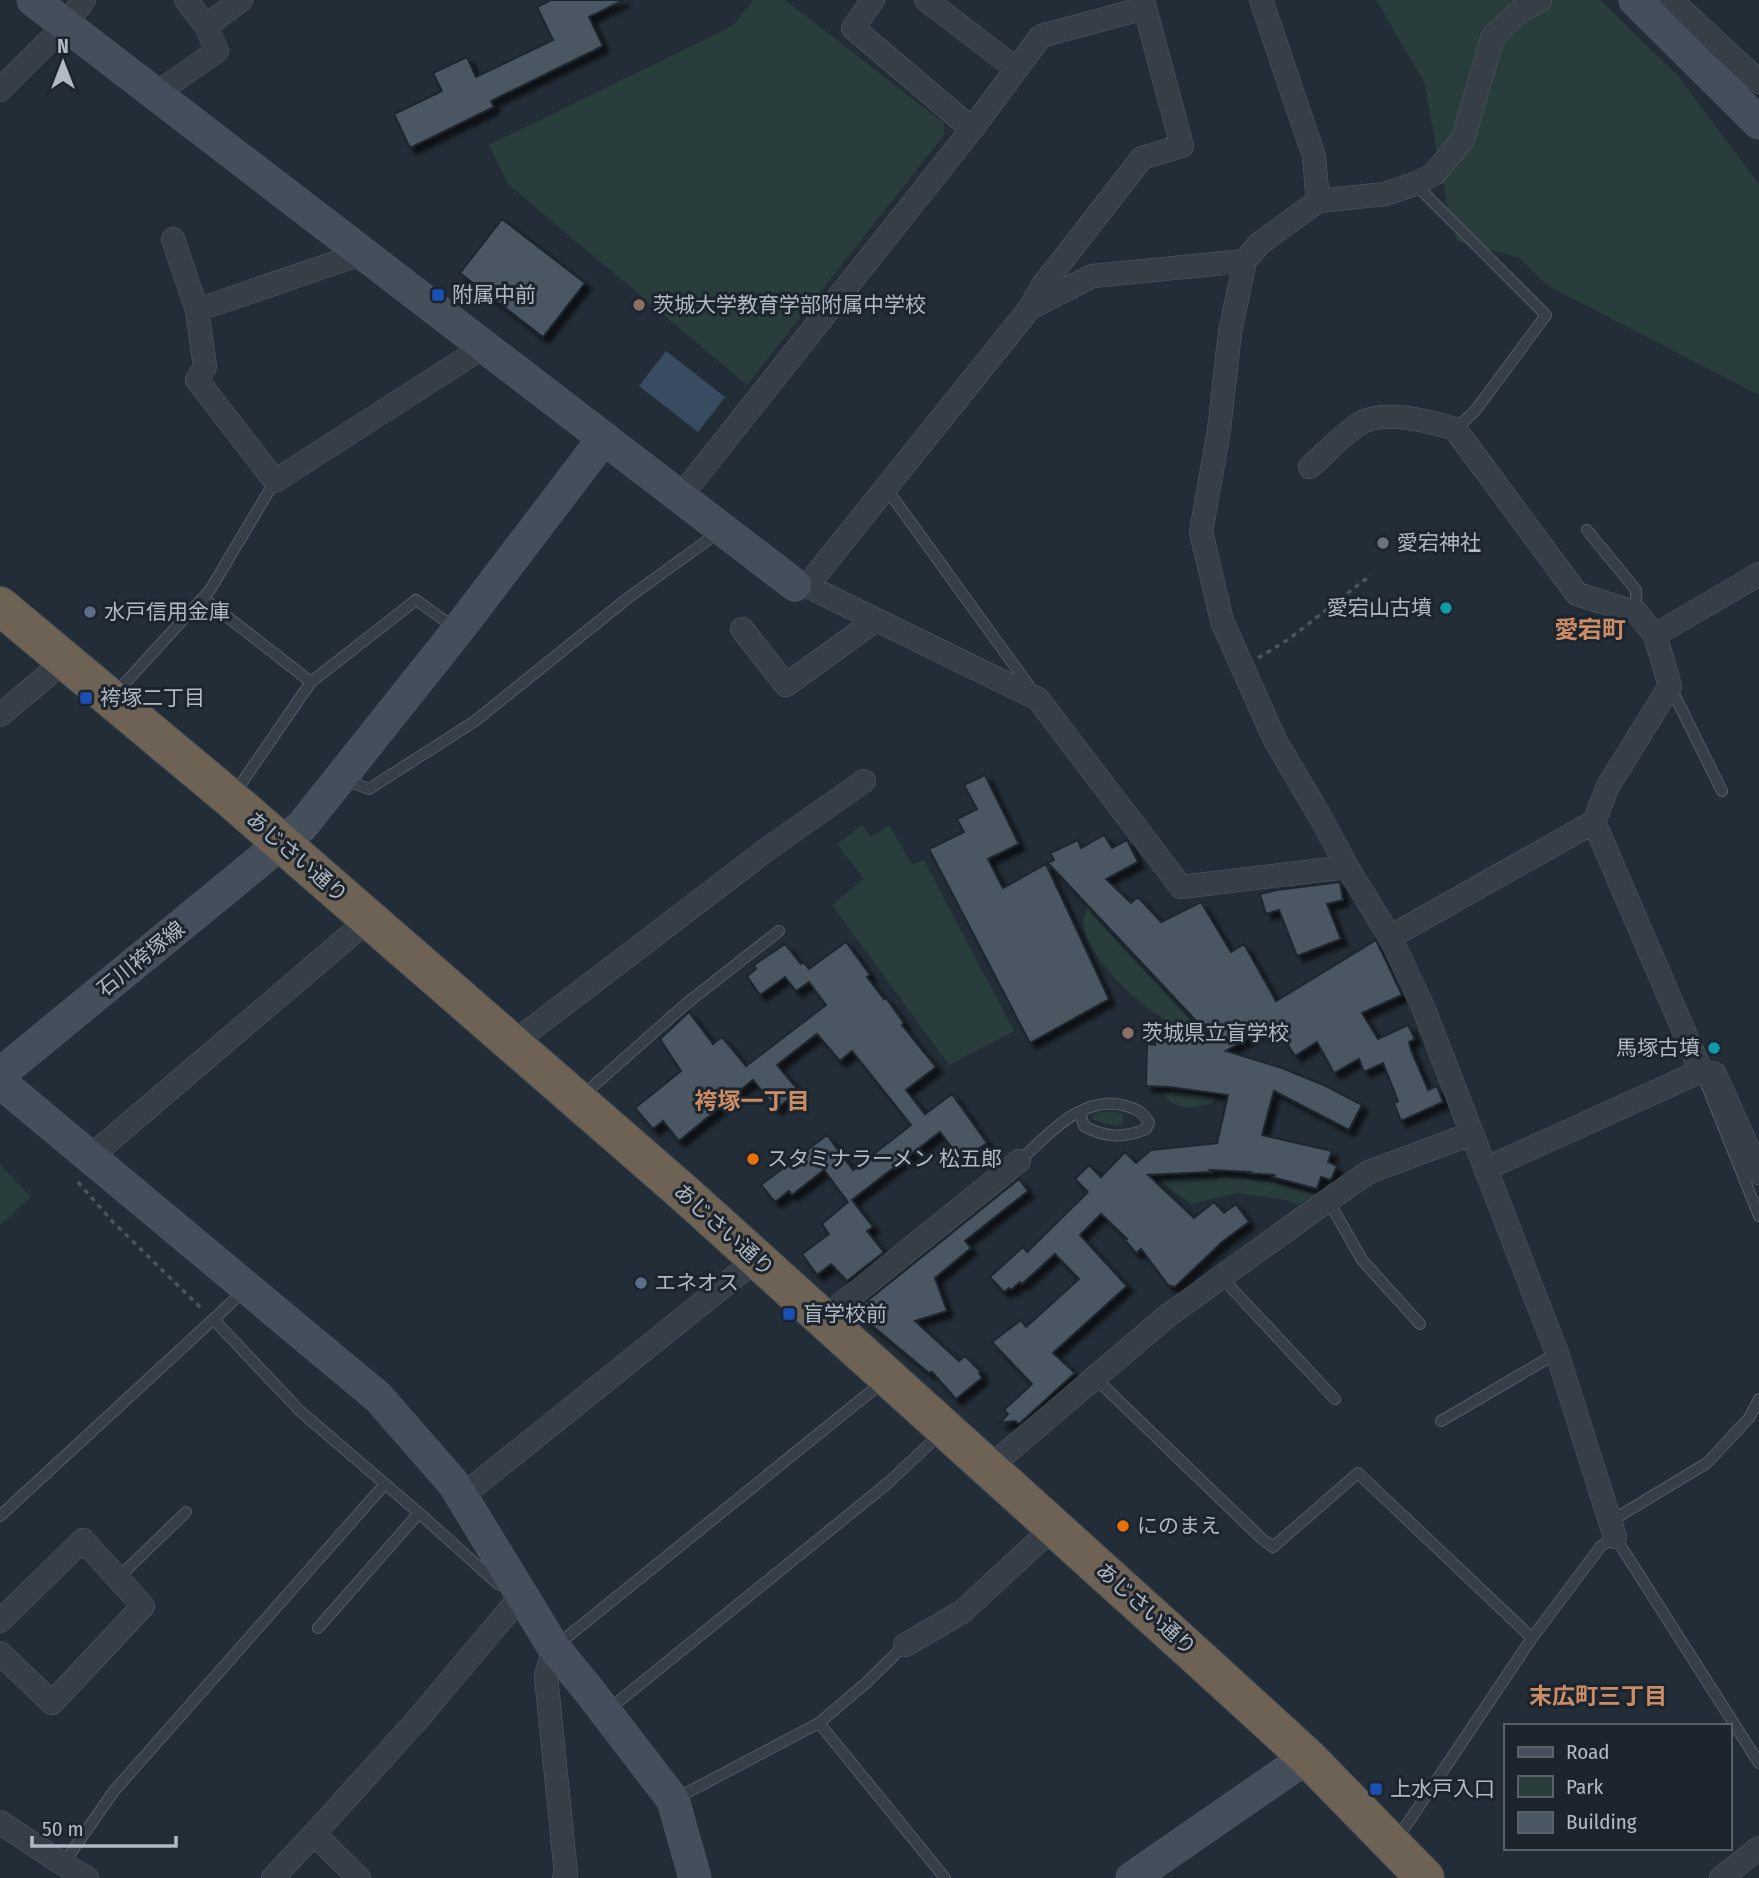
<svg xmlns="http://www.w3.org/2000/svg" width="1759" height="1878" font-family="'Fira Sans Condensed','Noto Sans JP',sans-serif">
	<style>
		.green { fill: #293d3c }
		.water { fill: #394b60 }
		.building { fill: #4b5763; stroke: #1e262f; stroke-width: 2; filter: url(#shadow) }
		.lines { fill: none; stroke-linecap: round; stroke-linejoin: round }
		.lane-casing { stroke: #545c66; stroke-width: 12 }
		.street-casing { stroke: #545c66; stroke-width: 24 }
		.secondary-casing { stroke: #545c66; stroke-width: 33 }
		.highway-casing { stroke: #414953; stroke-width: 40 }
		.path { stroke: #46585a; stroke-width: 3.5; stroke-dasharray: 5 5; stroke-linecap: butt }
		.lane { stroke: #363e48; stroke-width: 10 }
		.street { stroke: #363e48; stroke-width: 23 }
		.secondary { stroke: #454e5b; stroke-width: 32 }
		.highway { stroke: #6d6254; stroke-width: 38 }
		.transit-dot { fill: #1a4fb4; stroke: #1c242d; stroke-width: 2.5 }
		.education-dot { fill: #8d6e63; stroke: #1c242d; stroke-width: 2.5 }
		.worship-dot { fill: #6b7280; stroke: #1c242d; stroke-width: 2.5 }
		.culture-dot { fill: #0f9aa8; stroke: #1c242d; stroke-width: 2.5 }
		.service-dot { fill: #5c6f8a; stroke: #1c242d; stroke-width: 2.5 }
		.food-dot { fill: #e8710a; stroke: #1c242d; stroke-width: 2.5 }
		.labels { text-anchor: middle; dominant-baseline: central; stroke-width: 6; stroke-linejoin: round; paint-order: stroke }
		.poi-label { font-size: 21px; fill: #b1b9c4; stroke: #1c242d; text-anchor: start }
		.street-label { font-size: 21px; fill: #b1b9c4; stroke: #1c242d }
		.neighbourhood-label { font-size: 23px; font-weight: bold; fill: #cb8d66; stroke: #1c242d }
		.quarter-label { font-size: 24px; font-weight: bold; fill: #cb8d66; stroke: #1c242d }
	</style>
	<defs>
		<filter id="shadow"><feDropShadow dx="6" dy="6" stdDeviation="2" flood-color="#0009"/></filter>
	</defs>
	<rect width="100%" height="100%" fill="#232d37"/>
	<path class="green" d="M753,0H785L944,123V135L747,385L509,185L489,145L732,26Z
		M1376,0H1600L1678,76L1759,184V392L1757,394L1548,286L1520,258L1457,241L1448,209L1424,82Z
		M862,825L871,837L889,825L912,864L924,860L1014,1031L949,1065L832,905L864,879L837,844Z
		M1107,890L1091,913L1205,1036C1193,1031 1181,1028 1170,1022C1141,1008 1090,960 1084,928C1081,911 1094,897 1107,890Z
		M1160,1092H1182L1214,1097V1102C1192,1110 1177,1111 1160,1092Z
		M1112,1111L1123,1114V1124L1115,1126L1093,1120V1116L1099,1112Z
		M0,1164L31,1197L0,1225Z
		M1200,1177C1241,1177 1276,1181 1315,1194L1298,1205L1286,1200L1237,1193L1191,1204L1159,1179Z"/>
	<path class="water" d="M666,351L725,397L698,432L639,386Z"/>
	<path class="building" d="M551,0H624L589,17L603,46L491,101L494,107L410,148L394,114L442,91L433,73L467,57L476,77L553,40L537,7Z
		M502,219L585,283L543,337L460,273Z
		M985,775L1019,844L988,859L1003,888L1046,864L1109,999L1030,1043L929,849L964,832L957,819L977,809L964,785Z
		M1104,835L1112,848L1127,840L1138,862L1106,879L1131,903L1138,897L1161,922L1201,902L1231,952L1244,944L1276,1001L1376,940L1402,995L1362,1013L1378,1039L1408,1025L1415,1039L1409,1042L1411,1050L1428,1090L1437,1086L1443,1102L1401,1121L1394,1103L1398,1101L1383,1063L1364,1072L1359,1059L1334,1073L1317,1042L1295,1056L1274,1023L1226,1051L1282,1068L1326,1086L1362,1105L1349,1130L1274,1091L1262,1135L1332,1151L1328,1162L1337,1166L1331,1180L1321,1177L1317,1189L1272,1177L1274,1175L1248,1173L1250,1172L1210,1170L1212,1172L1148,1175L1194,1218L1214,1202L1224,1213L1236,1204L1249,1222L1222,1242L1175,1287L1168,1285L1141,1249L1136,1253L1125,1240L1127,1239L1101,1214L1080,1235L1127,1286L1053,1353L1075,1373L1019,1424L1015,1421L1000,1423L1008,1414L1004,1410L1032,1384L992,1342L1021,1320L1026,1327L1079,1279L1055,1254L1022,1284L1020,1282L1011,1290L1009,1288L1004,1292L990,1277L1023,1247L1027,1252L1088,1192L1075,1179L1089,1165L1101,1177L1125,1152L1136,1163L1151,1150L1217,1143L1228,1095L1169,1087L1146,1086L1147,1044L1155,1045L1156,1039L1216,1042L1048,863L1054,860L1050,853L1078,840L1081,848Z
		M1340,882L1343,900L1327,904L1341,939L1297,956L1279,910L1266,914L1260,894L1277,890Z
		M846,942L870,975L867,977L884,999L886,998L904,1023L902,1025L936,1067L906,1090L925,1114L952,1094L987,1143L974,1152L972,1149L958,1156L940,1132L852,1200L873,1227L867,1231L884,1252L847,1281L831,1264L817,1275L802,1254L829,1234L822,1224L848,1202L824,1170L792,1195L789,1191L775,1202L761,1185L827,1135L853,1170L911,1125L852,1051L840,1061L817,1034L777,1065L799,1091L776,1109L753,1080L679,1141L663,1121L653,1129L635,1108L681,1071L660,1039L689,1012L713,1044L722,1037L746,1066L826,1005L809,982L796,991L785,977L760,995L747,976L756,969L754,965L785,944L801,964L803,962L809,969Z
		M1019,1179L1028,1191L965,1241L971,1248L935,1278L947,1311L915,1321L959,1361L965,1356L981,1372L979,1373L982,1378L956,1399L932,1372L929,1373L869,1323L857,1309Z"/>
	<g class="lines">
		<defs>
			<path id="lane" d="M1415,184L1546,315L1475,411L1455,429
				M886,488L1032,690
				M1587,530L1636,590L1637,613
				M203,598L311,682
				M1670,686L1722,791
				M115,694L210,590L275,481
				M344,776L353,783L369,789L475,721L628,598L712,537L718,530
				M234,794L311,682L416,600L455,628
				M1701,1071L1759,1216
				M583,1095L687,1003L779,931
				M1019,1161C1048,1136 1079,1096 1122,1105C1134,1108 1143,1111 1149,1123L1146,1129C1124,1138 1105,1138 1084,1126L1080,1112
				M1328,1200L1362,1260L1420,1324
				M1222,1278L1335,1399
				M214,1320L300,1411L419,1513L498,1584L506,1587
				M1094,1377L1261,1538L1273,1547L1358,1473L1532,1638
				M1441,1421L1557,1353
				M0,1516L245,1290
				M1611,1521L1707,1463L1749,1418L1759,1399
				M118,1578L186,1512
				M318,1628L419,1513
				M556,1646L884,1381
				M608,1710L888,1483L940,1434
				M819,1723L945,1878
				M675,1799L819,1723L866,1683L905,1645
				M1397,1839L1532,1638L1601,1546L1615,1537L1759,1763
				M63,1864L114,1791L385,1484"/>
			<path id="street" d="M873,0L853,28L972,129
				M926,0L1015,68
				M1261,0L1314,156L1318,201
				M1540,0L1519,12L1493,36L1463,139L1434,174L1415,184L1385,194L1318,201L1259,244L1245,261L1230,332L1219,430L1201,532L1222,621L1275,740L1321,818L1347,867L1390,937L1423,1007L1557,1353L1615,1537
				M1671,0L1759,82
				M206,26L241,0
				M0,90L65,25L84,0
				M157,93L217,51L206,26L186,0
				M173,239L197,310L205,367L197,380L275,481L485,346
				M1030,308L1043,285L1142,158L1182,146L1143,1
				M197,310L364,253
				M1310,467C1326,453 1342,435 1359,424C1384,409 1429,421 1455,429L1577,594L1637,613L1655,635L1670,686L1608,786L1594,822
				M680,497L972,129L1041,36L1145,8
				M795,585L807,586L1038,699L1181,887L1347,867
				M807,586L1030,308L1092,276L1245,261
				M742,629L786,685L876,620
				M1655,635L1759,574
				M0,715L48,675L62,657
				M1390,937L1594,822L1701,1071L1715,1074L1759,1173
				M512,1044L766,850L864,781
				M90,1157L368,920
				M1485,1169L1701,1071
				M823,1319L1019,1161
				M990,1467L1166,1317L1328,1200L1369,1172L1471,1134
				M462,1496L757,1259
				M0,1621L83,1540L143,1606L52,1703L0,1653
				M905,1645L962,1612L1055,1526
				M554,1648L546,1676L566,1874L564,1878
				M0,1822L63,1864L87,1878
				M273,1878L314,1834
				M359,1878L314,1834L417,1720L523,1594
				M1721,1878L1759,1848"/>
			<path id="secondary" d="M33,0L795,585
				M1635,0L1759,123
				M0,1074L302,826L458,630L604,438
				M0,1082L378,1397L454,1484L554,1648L587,1688L673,1800L695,1878
				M1132,1878L1307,1757"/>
			<path id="highway" d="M0,606L231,799L684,1193L1202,1661L1307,1757L1425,1878"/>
		</defs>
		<use href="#lane" class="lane-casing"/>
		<use href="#street" class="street-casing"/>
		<use href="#secondary" class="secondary-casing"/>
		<use href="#highway" class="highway-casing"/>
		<path class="path" d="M1258,658L1289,639L1371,575
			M78,1182L112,1221L202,1309"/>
		<use href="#lane" class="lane"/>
		<use href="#street" class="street"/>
		<use href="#secondary" class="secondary"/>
		<use href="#highway" class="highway"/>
	</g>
	<g class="transit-dot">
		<rect x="431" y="288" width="14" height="14" rx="3.5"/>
		<rect x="79" y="691" width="14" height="14" rx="3.5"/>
		<rect x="782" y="1307" width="14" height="14" rx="3.5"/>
		<rect x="1369" y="1782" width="14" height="14" rx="3.5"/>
	</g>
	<g class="education-dot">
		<circle cx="639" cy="305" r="7"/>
		<circle cx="1128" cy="1033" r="7"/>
	</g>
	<circle class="worship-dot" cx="1383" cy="543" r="7"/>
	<g class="culture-dot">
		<circle cx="1446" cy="608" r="7"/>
		<circle cx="1714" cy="1048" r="7"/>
	</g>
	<g class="service-dot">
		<circle cx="90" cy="612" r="7"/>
		<circle cx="641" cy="1283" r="7"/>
	</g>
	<g class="food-dot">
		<circle cx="753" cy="1159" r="7"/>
		<circle cx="1123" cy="1526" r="7"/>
	</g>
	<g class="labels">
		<g class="poi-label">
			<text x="452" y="295">附属中前</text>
			<text x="653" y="305">茨城大学教育学部附属中学校</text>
			<text x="1397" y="543">愛宕神社</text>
			<text x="1432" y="608" text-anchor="end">愛宕山古墳</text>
			<text x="104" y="612">水戸信用金庫</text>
			<text x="100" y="698">袴塚二丁目</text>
			<text x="1142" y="1033">茨城県立盲学校</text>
			<text x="1700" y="1048" text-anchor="end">馬塚古墳</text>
			<text x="767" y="1159">スタミナラーメン 松五郎</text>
			<text x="655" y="1283">エネオス</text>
			<text x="803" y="1314">盲学校前</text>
			<text x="1137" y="1526">にのまえ</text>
			<text x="1390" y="1789">上水戸入口</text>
		</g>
		<g class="street-label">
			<text transform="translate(297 857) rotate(41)">あじさい通り</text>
			<text transform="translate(141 959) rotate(-39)">石川袴塚線</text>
			<text transform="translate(724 1230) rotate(42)">あじさい通り</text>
			<text transform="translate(1146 1609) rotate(42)">あじさい通り</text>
		</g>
		<g class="neighbourhood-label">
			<text x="752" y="1101">袴塚一丁目</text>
			<text x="1598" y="1696">末広町三丁目</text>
		</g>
		<g class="quarter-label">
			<text x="1590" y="630">愛宕町</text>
		</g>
	</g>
	<rect x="1504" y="1724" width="228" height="126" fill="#1c242d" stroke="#586069" stroke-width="2"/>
	<rect x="1518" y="1747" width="35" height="10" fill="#454e5b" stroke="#586069" stroke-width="2"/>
	<text x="1566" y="1759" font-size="21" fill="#b1b9c4">Road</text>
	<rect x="1518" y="1776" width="35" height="21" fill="#293d3c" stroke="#586069" stroke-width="2"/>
	<text x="1566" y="1794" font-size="21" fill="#b1b9c4">Park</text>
	<rect x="1518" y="1812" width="35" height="21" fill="#4b5763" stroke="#586069" stroke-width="2"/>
	<text x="1566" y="1829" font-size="21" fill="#b1b9c4">Building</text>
	<g transform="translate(63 63)" stroke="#1c242d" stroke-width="5" paint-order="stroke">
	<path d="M0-5L12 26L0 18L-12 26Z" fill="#b1b9c4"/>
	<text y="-10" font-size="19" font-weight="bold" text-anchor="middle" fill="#b1b9c4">N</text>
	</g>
	<path d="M32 1836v10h144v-10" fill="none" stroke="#b1b9c4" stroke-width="3.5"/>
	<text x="42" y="1836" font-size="21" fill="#b1b9c4" stroke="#1c242d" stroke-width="5" paint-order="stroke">50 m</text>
</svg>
